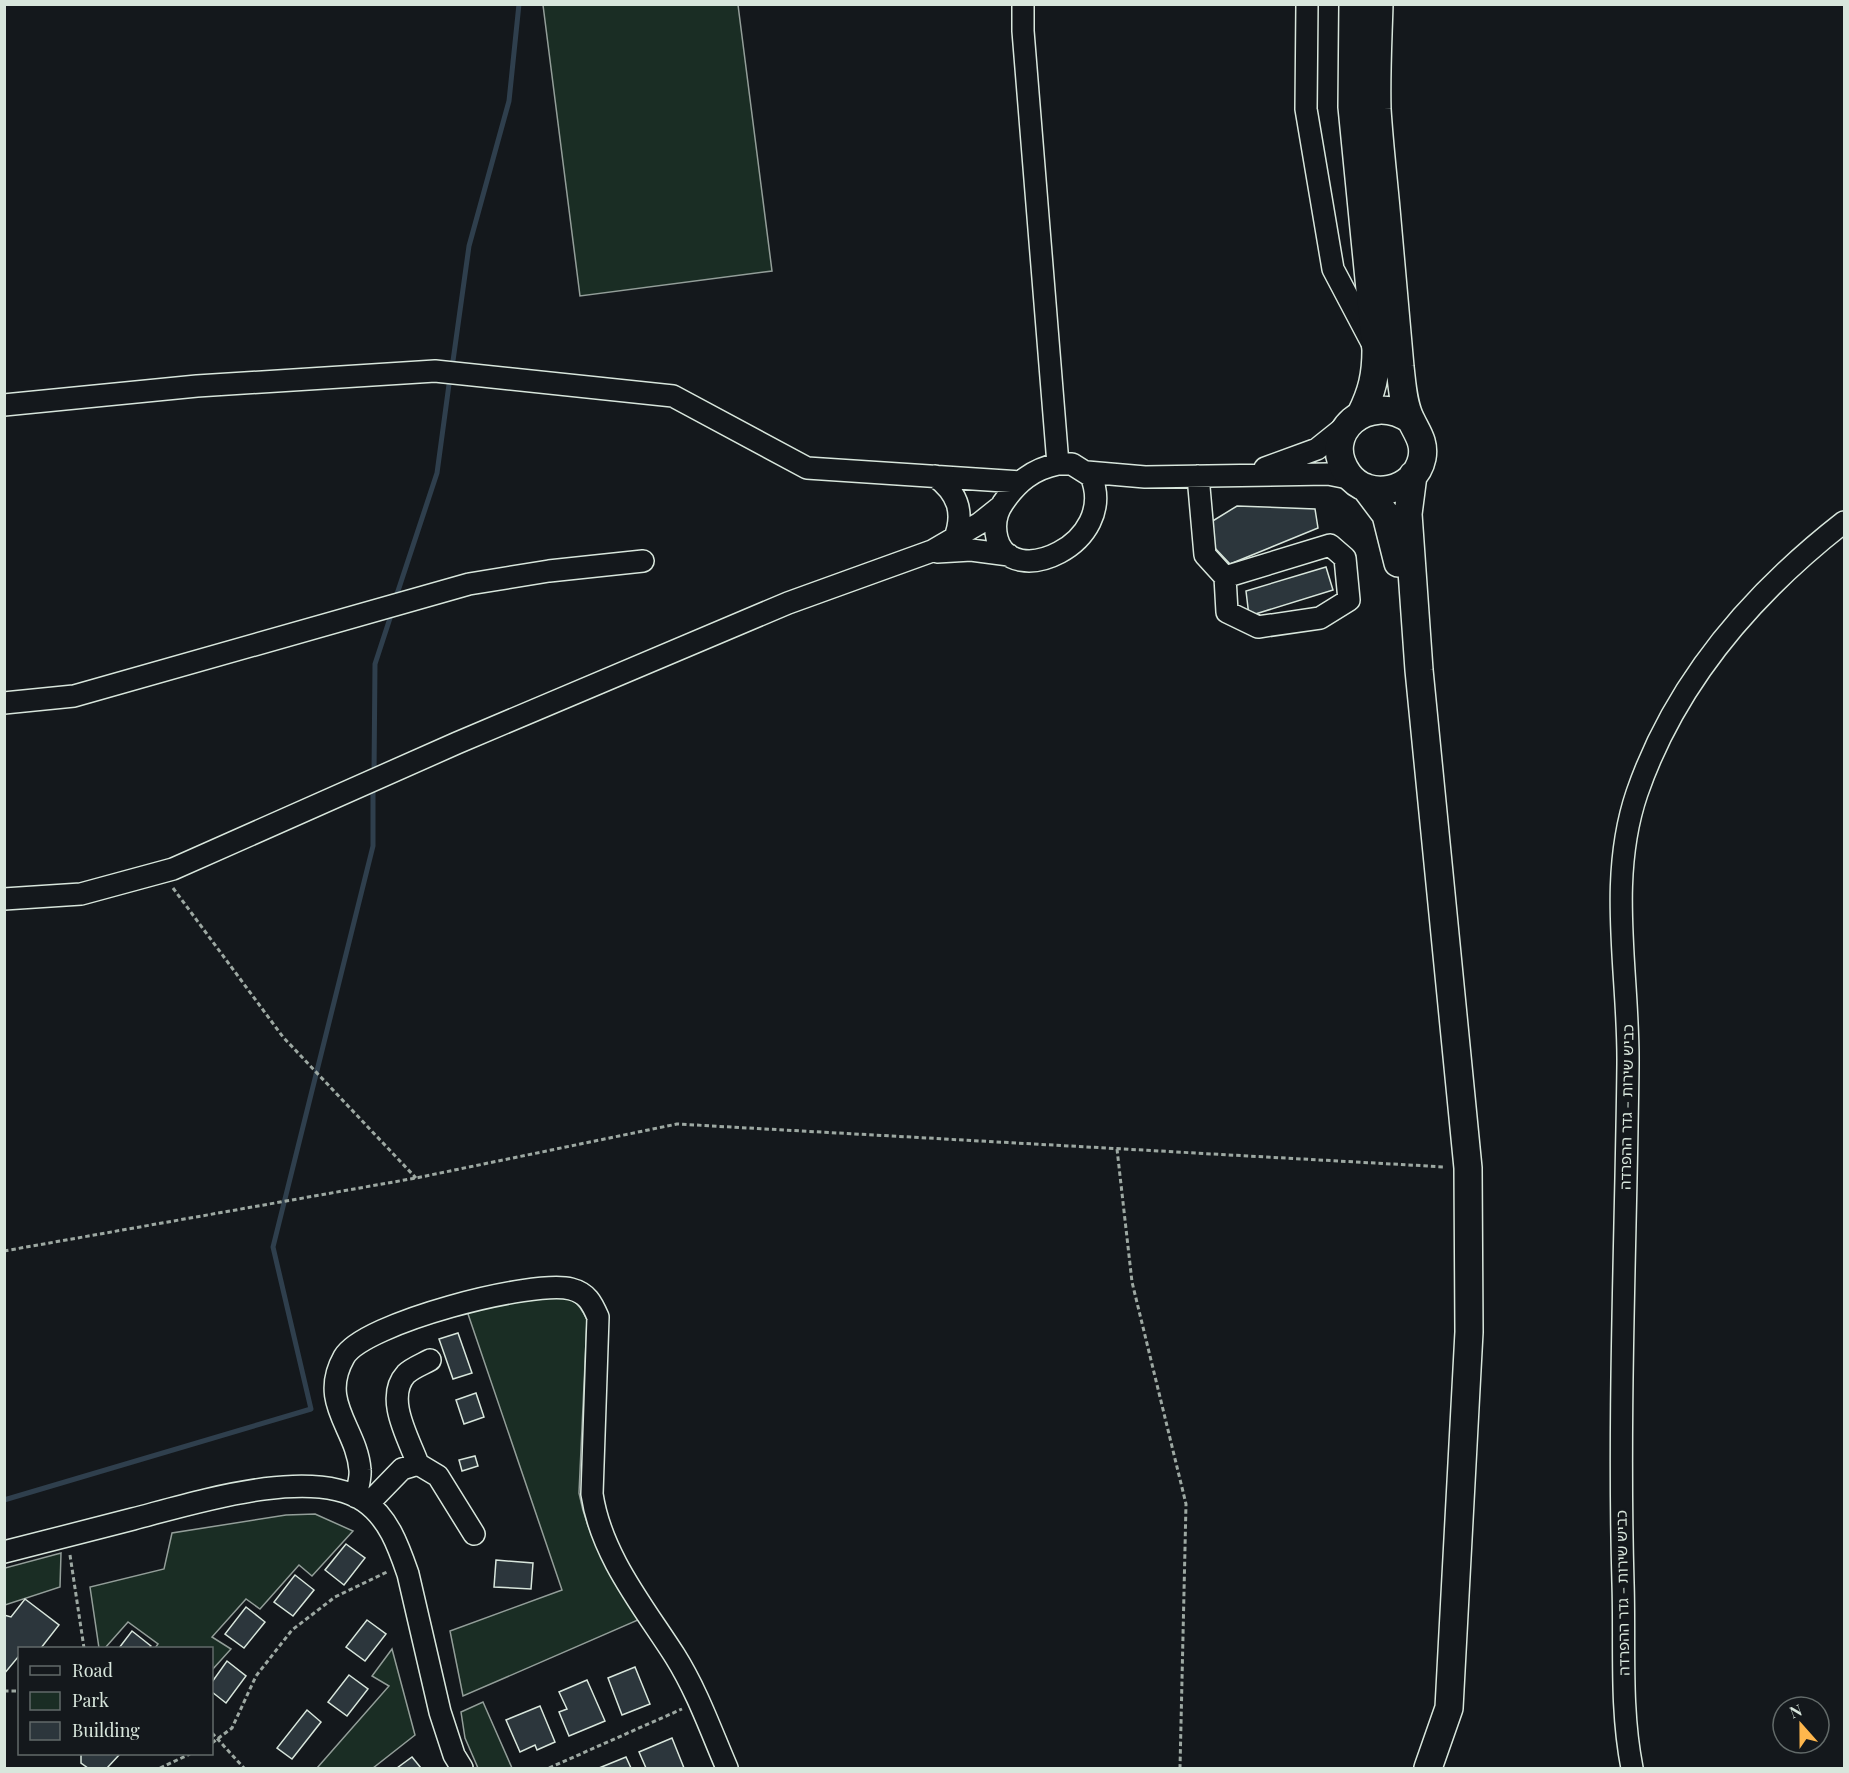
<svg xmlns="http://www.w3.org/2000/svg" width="1849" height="1773" font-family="'Playfair Display','Noto Sans Hebrew',serif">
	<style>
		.green { fill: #1a2d24; stroke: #939e99; stroke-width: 1.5 }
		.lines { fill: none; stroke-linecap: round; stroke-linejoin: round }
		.stream { stroke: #2f3f4d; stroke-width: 5 }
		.building { fill: #2c363c; stroke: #d8e6dc; stroke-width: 1.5 }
		.minor-casing { stroke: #d8e6dc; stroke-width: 24 }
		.major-casing { stroke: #d8e6dc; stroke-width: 30 }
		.path { stroke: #9da8a2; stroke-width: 3; stroke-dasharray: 4.5 3; stroke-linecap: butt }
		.minor { stroke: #14181c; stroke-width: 21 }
		.major { stroke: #14181c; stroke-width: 27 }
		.labels { text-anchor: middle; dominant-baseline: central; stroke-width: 4.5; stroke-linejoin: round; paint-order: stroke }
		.street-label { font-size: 15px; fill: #d8e6dc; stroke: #14181c }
	</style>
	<rect width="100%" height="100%" fill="#14181c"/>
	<path class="green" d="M543,5H738L772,271L580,296Z
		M546,1295C570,1298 577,1297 587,1320L579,1493C588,1541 613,1578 638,1620L463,1696L450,1631L562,1590L467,1311Z
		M315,1514L353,1531L312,1576L299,1565L260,1609L246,1599L212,1637L231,1649L212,1670V1648H155L158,1644L128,1622L105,1648H99L90,1587L164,1569L172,1533L286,1515Z
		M61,1553L60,1587L5,1605V1568Z
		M392,1649L415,1735L373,1768H317L389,1686L372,1676Z
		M483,1702L512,1768H478L465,1738L461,1712Z"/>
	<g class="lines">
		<path class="stream" d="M452,368L469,246L509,101L519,4
			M395,600L437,473L450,377
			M374,774L375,664L392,612
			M4,1500L311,1409L273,1247L373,846V786"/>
	</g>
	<path class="building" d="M1237,506L1315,509L1318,528L1230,564L1213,546L1211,522Z
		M1326,567L1333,590L1249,616L1246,591Z
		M458,1333L472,1373L453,1379L439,1339Z
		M476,1393L484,1417L464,1424L456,1400Z
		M475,1456L478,1466L462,1471L459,1460Z
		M346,1544L365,1558L344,1585L325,1570Z
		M496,1560L533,1563L531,1589L494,1587Z
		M295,1575L314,1590L293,1616L274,1602Z
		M25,1599L59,1625L41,1648H20V1659L18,1657L4,1674V1615L11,1617Z
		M246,1607L265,1622L244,1648L225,1634Z
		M367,1620L386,1634L365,1661L346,1647Z
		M132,1631L151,1646L149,1648H119Z
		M227,1661L246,1676L226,1703L212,1692V1682Z
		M635,1667L650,1704L622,1715L608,1678Z
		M349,1675L368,1689L347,1716L328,1702Z
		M587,1680L605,1721L569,1736L559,1712L567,1709L559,1692Z
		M540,1706L555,1742L537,1750L535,1745L520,1752L506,1720Z
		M307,1710L321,1722L292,1759L277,1748Z
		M672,1738L684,1768H646L639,1752Z
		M81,1754H120L107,1768H88L81,1763Z
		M412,1757L421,1768H397Z
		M626,1757L631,1768H599Z"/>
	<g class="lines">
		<defs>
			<path id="minor" d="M1023,4V31L1058,464
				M1307,4L1306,109L1333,269L1372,343
				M4,405L197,386L435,371L673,396L807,468L1020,482
				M1058,464H1072L1091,476C1119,544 1010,591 997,538C994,526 996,513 1003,503C1017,482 1033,469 1058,464Z
				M1265,468L1317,449L1347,425
				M1087,472L1145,477L1328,474L1353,479
				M935,476C958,493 965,513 954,540
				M1198,476L1205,555L1225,577L1330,545L1345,558L1349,600L1320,618L1258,627L1227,612L1225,577
				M937,552L971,550L1009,555
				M4,703L74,696L469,584L549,571L643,561
				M4,899L81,894L173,869L457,743L788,603L932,551L980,523L1000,507
				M418,1464C409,1439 384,1398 406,1374C412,1368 423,1364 430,1360
				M356,1497C357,1489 361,1478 360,1470C357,1428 318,1403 344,1357C363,1323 534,1279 571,1289C587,1293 592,1303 598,1317L592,1494C601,1555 643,1606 675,1656C697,1691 711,1731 727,1768
				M368,1504L402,1469L418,1464L438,1476L474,1534
				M4,1552C47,1541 90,1530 133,1519C191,1504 311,1465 364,1501C389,1518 399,1548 408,1574L440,1712L454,1755L462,1768
				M1632,1768C1620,1707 1625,1645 1623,1583C1618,1410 1626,1237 1628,1064C1629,974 1607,881 1637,793C1675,683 1753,593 1844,522"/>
			<path id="major" d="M1353,4L1352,107L1376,350C1376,375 1372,392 1361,414
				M1379,4C1378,39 1376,74 1377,109C1379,142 1383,176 1386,209C1391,261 1395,314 1400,367C1402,384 1403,405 1411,420C1417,433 1425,442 1422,458C1415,492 1368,502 1348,474C1319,434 1368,390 1411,420
				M1413,475L1408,514L1419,670L1468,1168L1469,1332L1449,1708L1428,1768
				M1365,487L1386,515L1398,563"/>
		</defs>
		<use href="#minor" class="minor-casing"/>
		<use href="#major" class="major-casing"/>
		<path class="path" d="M173,888L283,1037L416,1178
			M1117,1149L1132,1282L1186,1504L1180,1768
			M4,1251L416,1178L677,1124L1445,1167
			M70,1555L84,1648
			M4,1691H20
			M212,1733L244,1768
			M212,1743L232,1728L256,1676L292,1630L335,1597L387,1572
			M160,1768L190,1754
			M549,1768L682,1709"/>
		<use href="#minor" class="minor"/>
		<use href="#major" class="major"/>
	</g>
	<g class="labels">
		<g class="street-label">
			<text transform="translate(1626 1107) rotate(-89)">כביש שירות - גדר ההפרדה</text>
			<text transform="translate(1622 1593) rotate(-91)">כביש שירות - גדר ההפרדה</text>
		</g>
	</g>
	<rect width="1849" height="1773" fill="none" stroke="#d8e6dc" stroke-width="12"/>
	<rect x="18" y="1647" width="195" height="108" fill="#14181c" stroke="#626a69" stroke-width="1.5"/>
	<rect x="30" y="1666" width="30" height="9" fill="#14181c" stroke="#626a69" stroke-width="1.5"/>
	<text x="72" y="1677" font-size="18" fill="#d8e6dc">Road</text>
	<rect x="30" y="1692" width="30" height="18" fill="#1a2d24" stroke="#626a69" stroke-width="1.5"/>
	<text x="72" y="1707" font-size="18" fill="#d8e6dc">Park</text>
	<rect x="30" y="1722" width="30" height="18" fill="#2c363c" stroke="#626a69" stroke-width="1.5"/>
	<text x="72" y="1737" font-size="18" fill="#d8e6dc">Building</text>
	<g transform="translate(1801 1725) rotate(339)"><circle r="28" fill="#14181c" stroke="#626a69" stroke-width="1.5"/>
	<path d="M0-4.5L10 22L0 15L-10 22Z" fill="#ffb74d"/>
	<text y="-9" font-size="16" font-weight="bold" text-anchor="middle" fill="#d8e6dc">N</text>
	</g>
</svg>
